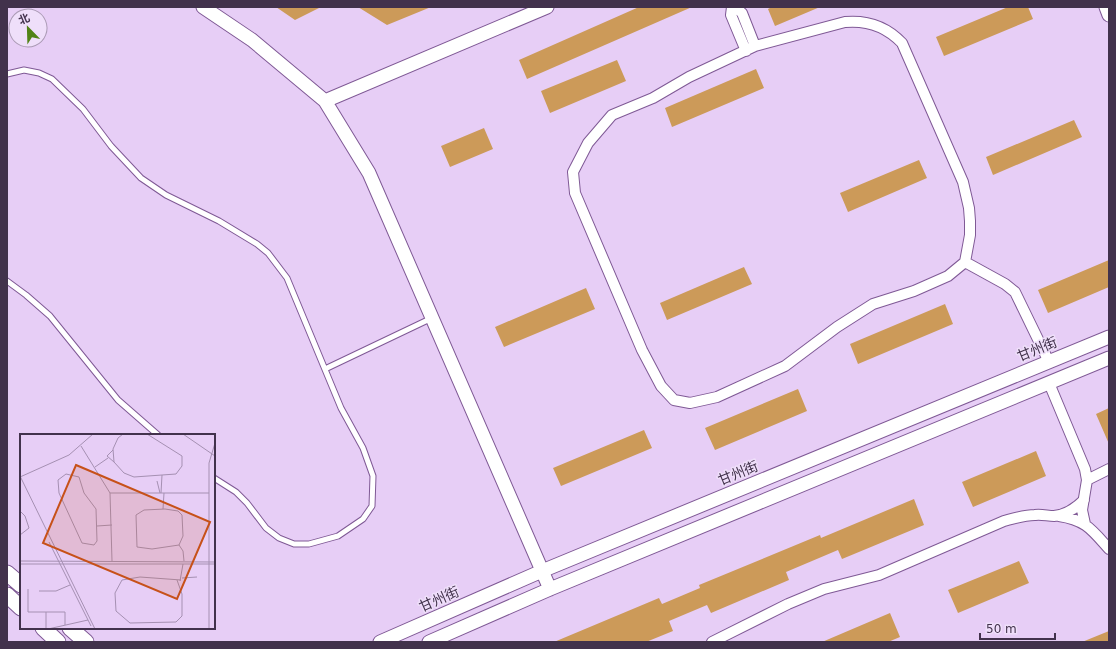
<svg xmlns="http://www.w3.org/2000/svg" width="1116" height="649" font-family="'DejaVu Sans','Noto Sans SC',sans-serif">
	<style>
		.building { fill: #cc9a59 }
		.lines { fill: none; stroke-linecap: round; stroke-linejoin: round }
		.service-casing { stroke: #7f5995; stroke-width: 7 }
		.minor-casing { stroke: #7f5995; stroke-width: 12 }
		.tertiary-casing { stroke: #7f5995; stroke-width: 15 }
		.secondary-casing { stroke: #7f5995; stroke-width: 17 }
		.service { stroke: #fff; stroke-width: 5 }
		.minor { stroke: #fff; stroke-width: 10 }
		.tertiary { stroke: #fff; stroke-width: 13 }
		.secondary { stroke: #fff; stroke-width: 15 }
		.labels { text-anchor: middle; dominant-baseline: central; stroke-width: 3; stroke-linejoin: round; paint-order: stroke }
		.street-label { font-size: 14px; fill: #42324c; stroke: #efdffa }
		.inset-road { fill: none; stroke: #a590b2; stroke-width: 1 }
		.view { fill: #c75119; fill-opacity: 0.15; stroke: #c75119; stroke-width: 2 }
		.inset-edge { fill: none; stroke: #42324c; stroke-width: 2 }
	</style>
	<rect width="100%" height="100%" fill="#e7cef6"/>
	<path class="building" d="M276,7H321L295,20Z
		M358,7H431L387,25Z
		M639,7H692L527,79L519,60Z
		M772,7H820L775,26L768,9Z
		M1008,7H1028L1033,19L944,56L936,37Z
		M617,60L626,81L550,113L541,91Z
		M756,69L764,88L672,127L665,108Z
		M1074,120L1082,137L993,175L986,157Z
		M484,128L493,149L450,167L441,146Z
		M919,160L927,178L848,212L840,193Z
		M1109,260V287L1048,313L1038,290Z
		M744,267L752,284L667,320L660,303Z
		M586,288L595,309L504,347L495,327Z
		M945,304L953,324L858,364L850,344Z
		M798,389L807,411L715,450L705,428Z
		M1109,408V444L1096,414Z
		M644,430L652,448L561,486L553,468Z
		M1036,451L1046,476L973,507L962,482Z
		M914,499L924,525L842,559L838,550L786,572L789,580L711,613L707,605L669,621L673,631L646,642H554L659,598L662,604L700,588L699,585L820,535L821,538Z
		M1019,561L1029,583L958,613L948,590Z
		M890,613L900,637L888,642H822Z
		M1109,631V642H1082Z"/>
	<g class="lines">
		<defs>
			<path id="service" d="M7,74L24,70L39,73L52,79L83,109L111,146L141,178L166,195L219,221L257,244L268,253L287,278L341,408L363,448L373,476L372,506L363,519L338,536L309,544H294L279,538L266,528L247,503L236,492L214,478
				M7,281L26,295L50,316L118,400L158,435
				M325,369L432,318"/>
			<path id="minor" d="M732,7L731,15L746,51
				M735,7L742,13L755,46
				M845,22C867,20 886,26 902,43L963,182L969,208L970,221V235L965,262L948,276L914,291L873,304L837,327L785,366L717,397L690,403L674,400L661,386L642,350L575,193L573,172L588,143L612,115L653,98L689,77L755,46Z
				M965,262L1005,284L1015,292L1049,362
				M1049,383L1085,469L1087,480L1082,510L1085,524
				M1087,480L1109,469
				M1059,516C1086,520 1092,530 1109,549
				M712,642L788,604L824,589L879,575L1004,521C1015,518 1024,515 1035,515C1041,514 1048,516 1054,516C1065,515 1076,508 1084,500"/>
			<path id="tertiary" d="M203,7L252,40L325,101L369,173L550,589
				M1106,7L1109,15
				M325,101L547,7
				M380,642L542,571L1109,337
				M429,642L550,589L1109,358"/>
			<path id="secondary" d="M7,573L21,585
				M7,595L21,608
				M43,628L58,642
				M70,628L86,642"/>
		</defs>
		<use href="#service" class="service-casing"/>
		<use href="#minor" class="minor-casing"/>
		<use href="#tertiary" class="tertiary-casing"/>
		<use href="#secondary" class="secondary-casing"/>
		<use href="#service" class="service"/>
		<use href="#minor" class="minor"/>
		<use href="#tertiary" class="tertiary"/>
		<use href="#secondary" class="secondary"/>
	</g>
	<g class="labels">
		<g class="street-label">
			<text transform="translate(1037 349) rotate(-22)">甘州街</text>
			<text transform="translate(738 473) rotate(-22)">甘州街</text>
			<text transform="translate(439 599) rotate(-24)">甘州街</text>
		</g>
	</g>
	<g transform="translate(20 434)">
		<rect width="195" height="195" fill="#e7cef6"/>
		<path class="inset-road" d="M103,0L98,4L93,15L94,28L104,39L114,43L156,40L162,32V22L127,0M163,0L195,22M61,12L90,59L92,127M93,16L87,22L94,28M75,33L88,24M46,40L59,43L64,59L76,75L77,107L74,111L62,109L39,59L38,46ZM0,42L75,195M0,43L49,21L73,0M137,47L140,59M90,59H189M141,59L142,41M143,75L144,59M145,75L158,77L162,81L163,102L159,111L132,115L117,113L116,81L124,76ZM0,77L5,82L9,94L0,101M77,92L92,91M29,108L71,192M159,111L163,117L164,127M0,127L195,128M0,130H195M162,144L177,143M157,146L162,160V182L156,188L110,189L96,177L95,159L102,146L120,143L161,146M160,147L163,130M8,155V178H45V191M19,157H36L50,151M26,195V178M28,195L68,186M189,195V29L195,9"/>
		<path class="view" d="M56,31L190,88L157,165L23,109Z"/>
		<rect width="195" height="195" class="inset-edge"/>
	</g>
	<rect width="1116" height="649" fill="none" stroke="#42324c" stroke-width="16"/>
	<g transform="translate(28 28) rotate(337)"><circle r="19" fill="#efdffa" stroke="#aa9ab4"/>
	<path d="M0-3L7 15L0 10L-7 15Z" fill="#518316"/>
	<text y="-6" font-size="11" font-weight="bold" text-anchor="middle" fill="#42324c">北</text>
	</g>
	<path d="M980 633v6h75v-6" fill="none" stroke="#42324c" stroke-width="2"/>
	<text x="986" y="633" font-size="12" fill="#42324c" stroke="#efdffa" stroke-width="3" paint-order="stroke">50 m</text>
</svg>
